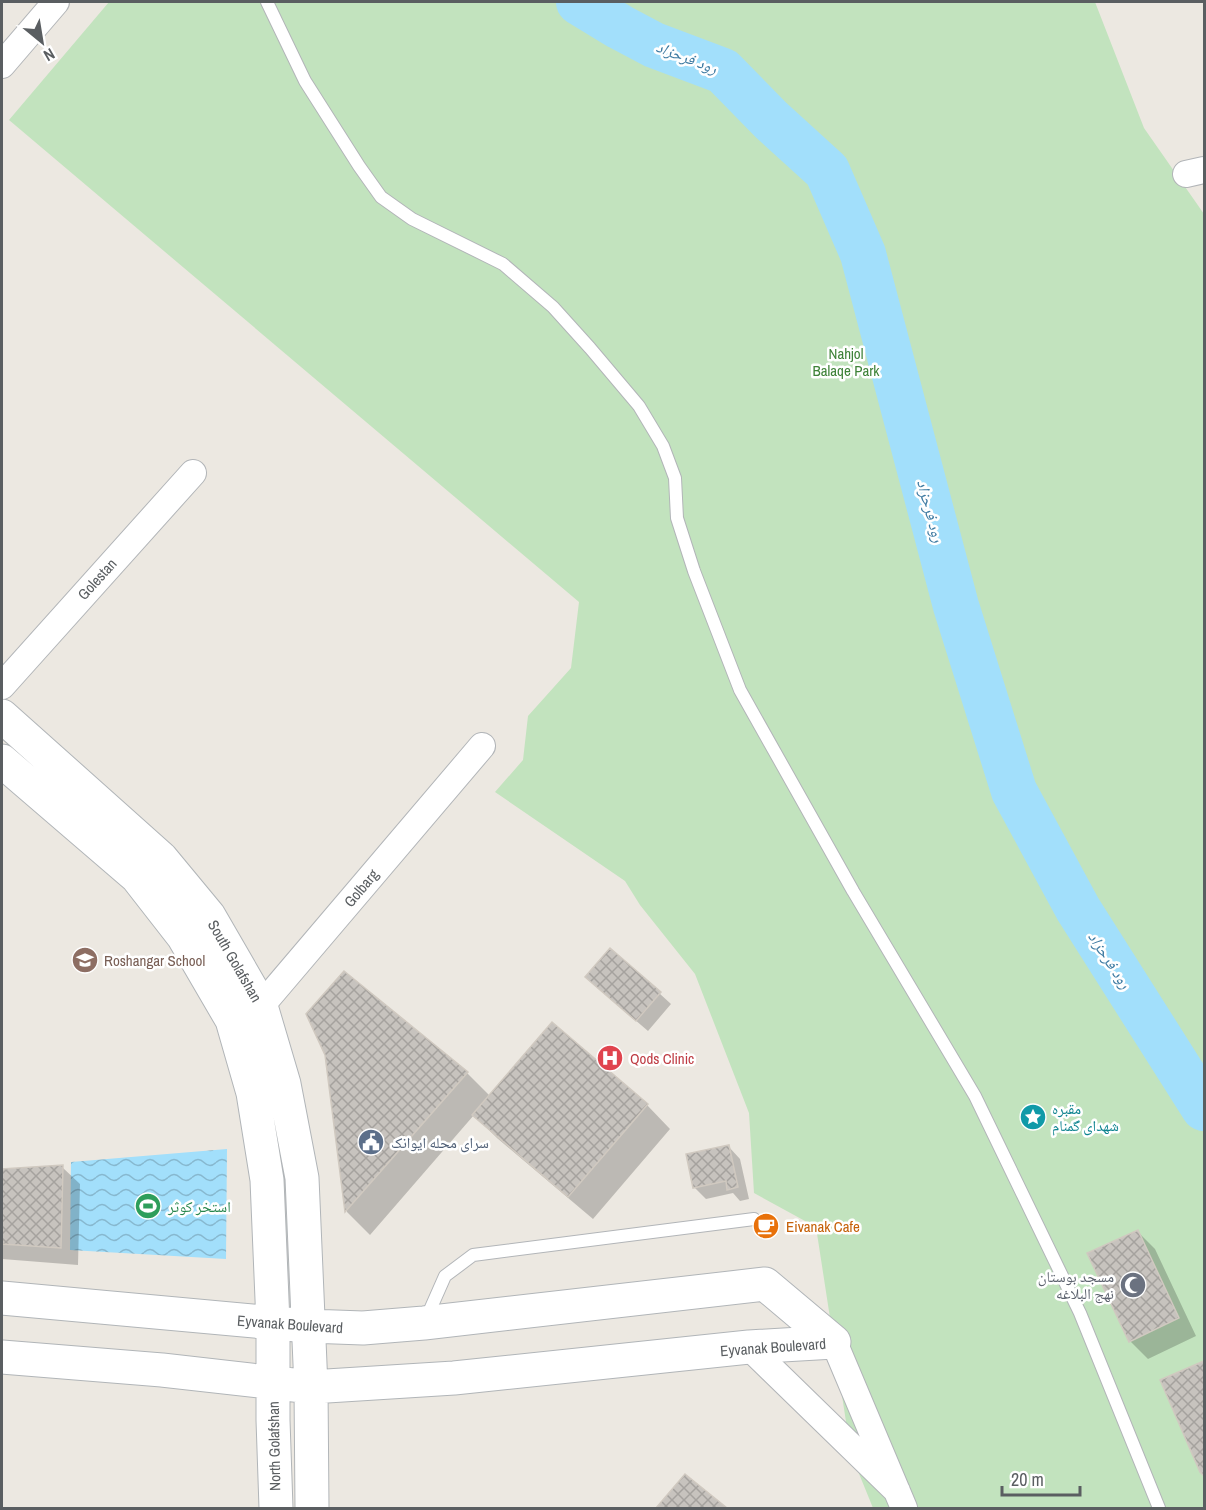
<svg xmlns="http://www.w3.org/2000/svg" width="1206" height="1510" font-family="'Archivo Narrow','Noto Naskh Arabic',sans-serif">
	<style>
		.park { fill: #c2e3be }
		.water { fill: url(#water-waves) }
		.shadow { fill: #0003 }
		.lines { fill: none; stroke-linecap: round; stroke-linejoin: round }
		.river { stroke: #a2dffb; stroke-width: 46 }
		.building { fill: url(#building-cross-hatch); stroke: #d0c9c0; stroke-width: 1.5 }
		.lane-casing { stroke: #b2b5b8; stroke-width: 14 }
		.street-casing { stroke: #b2b5b8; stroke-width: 28 }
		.secondary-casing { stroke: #b1b5b8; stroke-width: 35 }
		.lane { stroke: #fff; stroke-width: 12 }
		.street { stroke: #fff; stroke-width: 26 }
		.secondary { stroke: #fff; stroke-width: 33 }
		.labels { text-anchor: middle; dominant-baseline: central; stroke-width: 5; stroke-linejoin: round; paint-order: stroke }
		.park-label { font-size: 15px; fill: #3e8238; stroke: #fff }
		.street-label { font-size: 15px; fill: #5a5e61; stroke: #fff }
		.education-label { font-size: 15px; fill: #785e54; stroke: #fff; text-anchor: start }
		.health-label { font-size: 15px; fill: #be3a42; stroke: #fff; text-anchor: start }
		.culture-label { font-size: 15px; fill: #0d838f; stroke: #fff; text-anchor: start }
		.service-label { font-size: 15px; fill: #4e5e75; stroke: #fff; text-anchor: start }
		.leisure-label { font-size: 15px; fill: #27864d; stroke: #fff; text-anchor: start }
		.food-label { font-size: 15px; fill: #c56008; stroke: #fff; text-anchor: start }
		.worship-label { font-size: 15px; fill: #5b616d; stroke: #fff; text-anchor: end }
		.water-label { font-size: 16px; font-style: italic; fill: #3e7ba2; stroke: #fff }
	</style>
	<defs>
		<pattern id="water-waves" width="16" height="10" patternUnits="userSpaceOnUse" patternTransform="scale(1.5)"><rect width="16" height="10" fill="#a2dffb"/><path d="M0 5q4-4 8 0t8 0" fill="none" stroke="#87b8cf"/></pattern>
		<pattern id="building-cross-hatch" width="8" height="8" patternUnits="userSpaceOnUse" patternTransform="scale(1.5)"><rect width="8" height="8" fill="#c7c3be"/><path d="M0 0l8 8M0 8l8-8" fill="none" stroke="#a5a29e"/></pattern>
	</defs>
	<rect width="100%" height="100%" fill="#ece8e1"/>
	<path class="park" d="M109,2H1095L1144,128L1204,214V1508H873L851,1454L816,1227L754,1193L749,1113L695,974L640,905L625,881L495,792L523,760L528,716L571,668L579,602L9,120Z"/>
	<path class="water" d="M227,1149L226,1259L70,1250L71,1162Z"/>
	<path class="shadow" d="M344,973L467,1073L490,1096L552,1024L647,1105L670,1129L593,1219L497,1138L474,1115L370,1235L347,1212L326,1055Z
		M599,989L659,993L671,1004L648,1031Z
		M729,1147L740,1159L749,1199L740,1201L733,1193L706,1199L694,1187Z
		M62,1167L80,1184L78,1265L2,1259V1170Z
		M1137,1231L1155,1249L1196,1336L1148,1359L1130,1341Z
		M1204,1363V1474L1202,1471L1162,1381Z
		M685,1476L725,1508H658Z"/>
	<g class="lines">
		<path class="river" d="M579,2L620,27L654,45L723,71L771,120L827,171L863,254L956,606L1014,791L1078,909L1204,1108"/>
	</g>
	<path class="building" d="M610,948L661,992L636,1021L585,977Z
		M344,971L468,1072L345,1212L325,1055L306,1014Z
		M552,1022L648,1104L568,1197L472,1115Z
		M729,1145L738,1187L727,1190L726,1181L693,1188L686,1154Z
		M63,1165L61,1248L2,1244V1169Z
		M1138,1230L1179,1318L1129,1342L1087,1253Z
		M1204,1361V1476L1200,1472L1160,1380Z
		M685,1474L727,1508H656Z"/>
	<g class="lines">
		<defs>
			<path id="lane" d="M267,2L305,81L359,166L381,197L412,219L503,264L553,307L590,348L639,406L663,446L675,478L677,518L694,571L740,690L853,891L975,1096L1080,1313L1159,1508
				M426,1319L445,1276L473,1255L754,1219"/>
			<path id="street" d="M2,65L56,2
				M1186,174L1204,170
				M2,686L193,473
				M246,1013L261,1006L482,746
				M834,1342L904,1508
				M749,1347L897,1491"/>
			<path id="secondary" d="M2,716L161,858L209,916L261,1006L284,1084L302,1178L311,1387L312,1508
				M2,761L137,877L183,936L232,1020L253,1093L267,1180L273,1323V1420L276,1508
				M2,1298L308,1326L363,1328L424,1323L765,1284L834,1342
				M2,1357L162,1370L311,1387L454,1378L749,1347L834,1342"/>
		</defs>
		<use href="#lane" class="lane-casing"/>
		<use href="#street" class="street-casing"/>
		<use href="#secondary" class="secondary-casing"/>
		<use href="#lane" class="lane"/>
		<use href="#street" class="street"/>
		<use href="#secondary" class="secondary"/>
	</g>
	<defs>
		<symbol id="school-disc" viewBox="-11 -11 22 22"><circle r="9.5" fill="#8d6e63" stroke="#fff"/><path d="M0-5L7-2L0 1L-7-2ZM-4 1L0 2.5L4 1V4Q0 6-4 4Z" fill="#fff"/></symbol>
		<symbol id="hospital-disc" viewBox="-11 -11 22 22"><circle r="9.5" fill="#e0444e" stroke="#fff"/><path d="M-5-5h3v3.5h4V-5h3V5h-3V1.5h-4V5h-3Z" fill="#fff"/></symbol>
		<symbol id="sight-disc" viewBox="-11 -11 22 22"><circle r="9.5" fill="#0f9aa8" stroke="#fff"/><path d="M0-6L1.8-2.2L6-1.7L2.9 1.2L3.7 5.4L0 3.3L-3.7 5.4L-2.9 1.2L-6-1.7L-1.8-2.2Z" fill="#fff"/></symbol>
		<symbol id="civic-disc" viewBox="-11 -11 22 22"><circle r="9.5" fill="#5c6f8a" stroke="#fff"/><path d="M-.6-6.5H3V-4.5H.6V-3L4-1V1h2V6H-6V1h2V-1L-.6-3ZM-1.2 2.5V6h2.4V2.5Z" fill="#fff"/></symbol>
		<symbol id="stadium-disc" viewBox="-11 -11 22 22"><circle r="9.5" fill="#2e9e5b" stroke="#fff"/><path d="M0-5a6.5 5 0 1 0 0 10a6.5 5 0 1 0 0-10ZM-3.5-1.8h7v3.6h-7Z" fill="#fff"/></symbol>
		<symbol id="cafe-disc" viewBox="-11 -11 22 22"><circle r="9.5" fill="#e8710a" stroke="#fff"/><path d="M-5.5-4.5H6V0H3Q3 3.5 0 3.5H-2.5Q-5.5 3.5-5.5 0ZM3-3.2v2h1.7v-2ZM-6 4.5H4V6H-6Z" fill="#fff"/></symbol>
		<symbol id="mosque-disc" viewBox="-11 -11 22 22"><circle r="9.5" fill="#6b7280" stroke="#fff"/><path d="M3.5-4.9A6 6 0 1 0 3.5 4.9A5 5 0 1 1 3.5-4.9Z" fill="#fff"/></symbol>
	</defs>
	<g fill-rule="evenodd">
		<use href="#school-disc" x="70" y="945" width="30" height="30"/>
		<use href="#hospital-disc" x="595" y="1043" width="30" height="30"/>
		<use href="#sight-disc" x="1018" y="1102" width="30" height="30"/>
		<use href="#civic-disc" x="356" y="1127" width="30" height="30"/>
		<use href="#stadium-disc" x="133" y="1191" width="30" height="30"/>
		<use href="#cafe-disc" x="751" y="1211" width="30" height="30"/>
		<use href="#mosque-disc" x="1118" y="1270" width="30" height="30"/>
	</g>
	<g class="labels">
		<g class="park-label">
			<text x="846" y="353">Nahjol<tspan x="846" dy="17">Balaqe Park</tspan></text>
		</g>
		<g class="street-label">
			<text transform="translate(97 579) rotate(-48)">Golestan</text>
			<text transform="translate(361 888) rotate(-50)">Golbarg</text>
			<text transform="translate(235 961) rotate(60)">South Golafshan</text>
			<text transform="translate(290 1324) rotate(4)">Eyvanak Boulevard</text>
			<text transform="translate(773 1347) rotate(-4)">Eyvanak Boulevard</text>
			<text transform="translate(274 1446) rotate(-91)">North Golafshan</text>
		</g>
		<g class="education-label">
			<text x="104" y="960">Roshangar School</text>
		</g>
		<g class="health-label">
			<text x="630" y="1058">Qods Clinic</text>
		</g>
		<g class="culture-label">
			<text x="1052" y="1108">مقبره<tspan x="1052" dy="17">شهدای گمنام</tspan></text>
		</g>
		<g class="service-label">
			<text x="391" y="1142">سرای محله ایوانک</text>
		</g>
		<g class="leisure-label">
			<text x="168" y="1206">استخر کوثر</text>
		</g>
		<g class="food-label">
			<text x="786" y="1226">Eivanak Cafe</text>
		</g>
		<g class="worship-label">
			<text x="1114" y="1276">مسجد بوستان<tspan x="1114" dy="17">نهج البلاغه</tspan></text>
		</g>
		<g class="water-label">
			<text transform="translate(687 57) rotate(21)">رود فرحزاد</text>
			<text transform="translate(931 511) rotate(75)">رود فرحزاد</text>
			<text transform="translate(1110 960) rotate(57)">رود فرحزاد</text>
		</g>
	</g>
	<rect width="1206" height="1510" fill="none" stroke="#5a5e61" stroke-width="6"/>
	<g transform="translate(42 42) rotate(150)" stroke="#ffffff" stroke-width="4.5" paint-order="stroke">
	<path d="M0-4.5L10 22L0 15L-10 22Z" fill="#5a5e61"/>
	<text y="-9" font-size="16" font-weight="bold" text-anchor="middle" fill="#5a5e61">N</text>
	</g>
	<path d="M1002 1486v9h78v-9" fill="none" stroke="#5a5e61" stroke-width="3"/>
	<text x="1011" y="1486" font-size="18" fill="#5a5e61" stroke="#ffffff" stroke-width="4.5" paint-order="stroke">20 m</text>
</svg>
